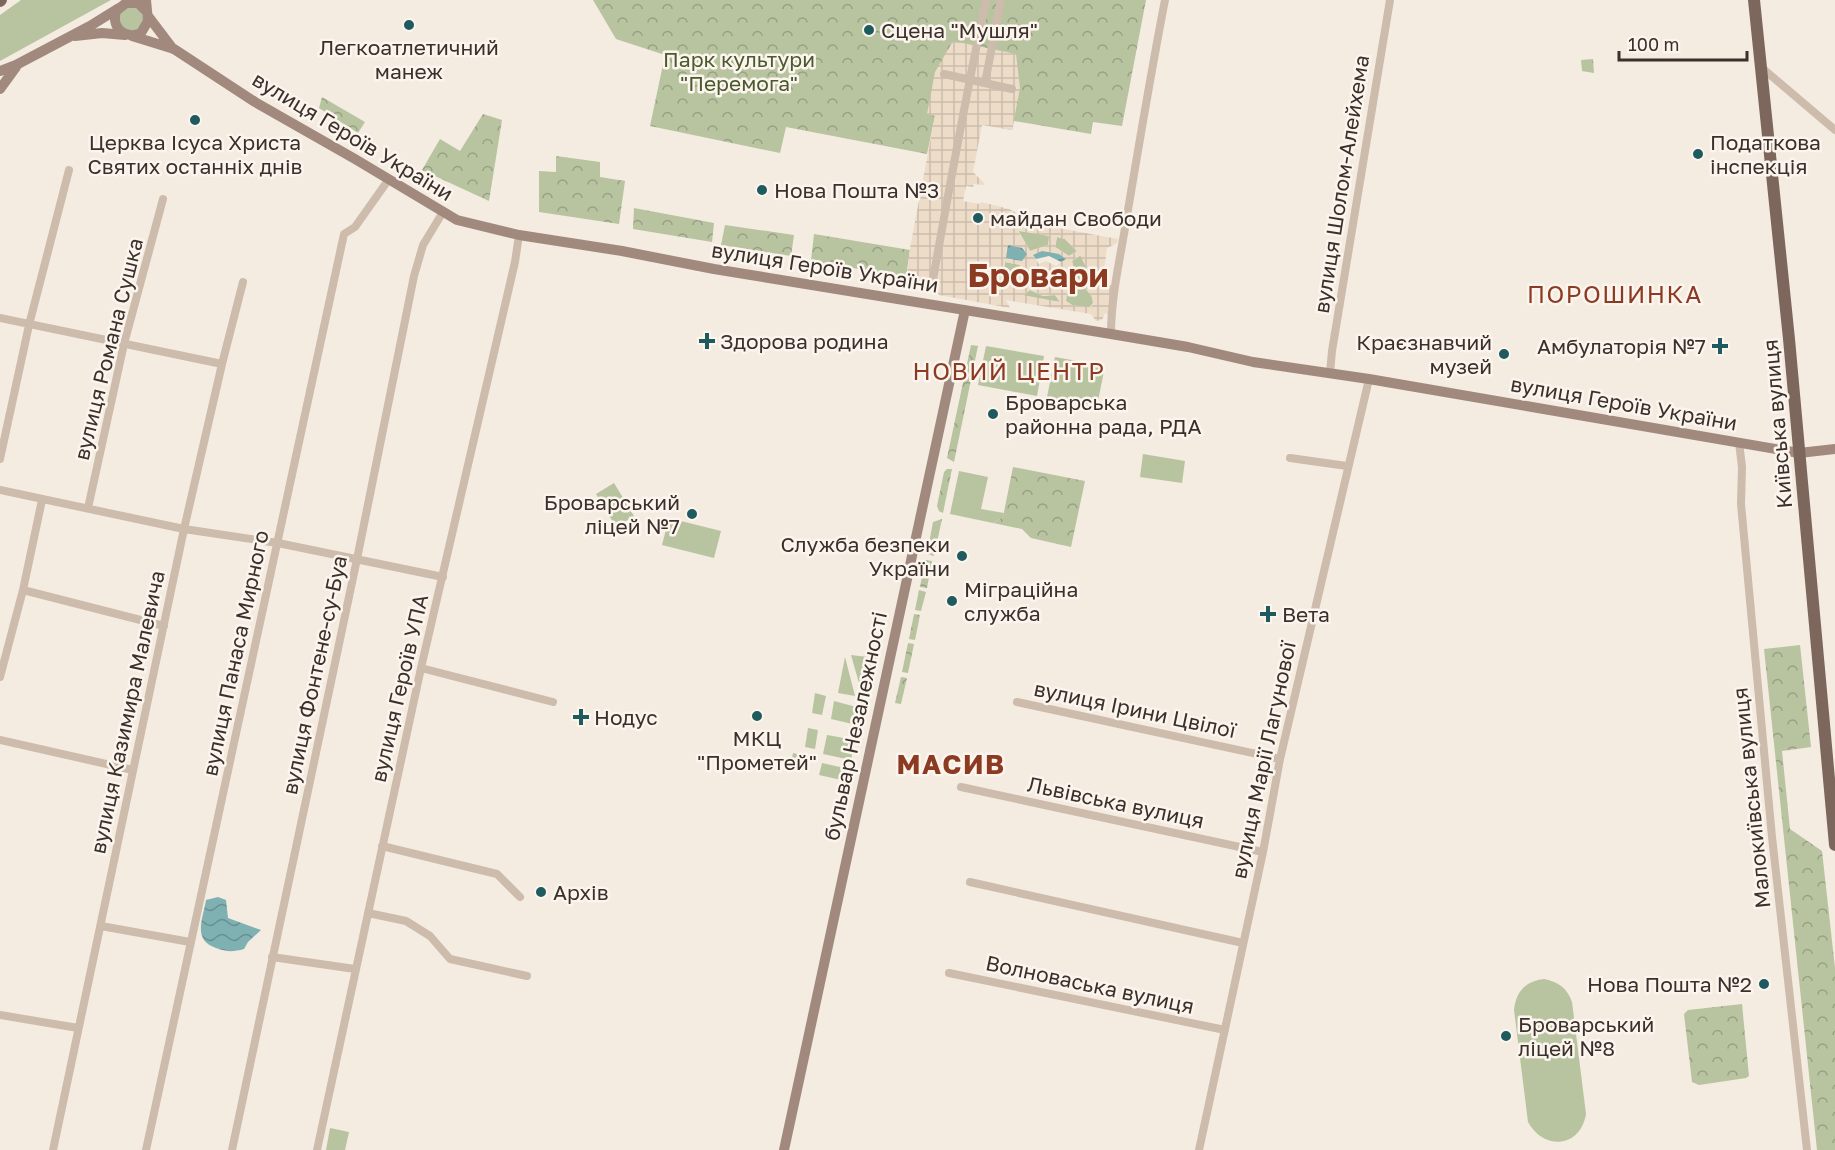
<svg xmlns="http://www.w3.org/2000/svg" width="1835" height="1150" font-family="'Golos Text',sans-serif">
	<style>
		.grass { fill: #b8c4a0 }
		.forest { fill: url(#forest-crowns) }
		.plaza { fill: url(#plaza-grid); fill-rule: evenodd }
		.water { fill: url(#water-waves) }
		.lines { fill: none; stroke-linecap: round; stroke-linejoin: round }
		.street { stroke: #cdbbac; stroke-width: 8 }
		.secondary { stroke: #a18a7d; stroke-width: 10 }
		.primary { stroke: #7d675c; stroke-width: 12 }
		.poi-dot { fill: #1f5a5e; stroke: #fbf5ee; stroke-width: 2 }
		.labels { text-anchor: middle; dominant-baseline: central; stroke-width: 5; stroke-linejoin: round; paint-order: stroke }
		.poi-label { font-size: 21px; fill: #3b302b; stroke: #fbf5ee; text-anchor: start }
		.park-label { font-size: 21px; fill: #4a5a2e; stroke: #fbf5ee }
		.street-label { font-size: 21px; fill: #3b302b; stroke: #fbf5ee }
		.quarter-label { font-size: 24px; letter-spacing: 1.5px; fill: #8c3b22; stroke: #fbf5ee }
		.district-label { font-size: 27px; font-weight: bold; letter-spacing: 1.5px; fill: #8c3b22; stroke: #fbf5ee }
		.town-label { font-size: 33px; font-weight: bold; fill: #8c3b22; stroke: #fbf5ee }
	</style>
	<defs>
		<pattern id="forest-crowns" width="20" height="18" patternUnits="userSpaceOnUse" patternTransform="scale(1.5)"><rect width="20" height="18" fill="#b8c4a0"/><path d="M2 6a3 3 0 1 1 6 0M12 15a3 3 0 1 1 6 0" fill="none" stroke="#97a083"/></pattern>
		<pattern id="plaza-grid" width="8" height="8" patternUnits="userSpaceOnUse" patternTransform="scale(1.5)"><rect width="8" height="8" fill="#ecdcc8"/><path d="M0 4h8M4 0v8" fill="none" stroke="#cbbdac"/></pattern>
		<pattern id="water-waves" width="16" height="10" patternUnits="userSpaceOnUse" patternTransform="scale(1.5)"><rect width="16" height="10" fill="#7fb0b2"/><path d="M0 5q4-4 8 0t8 0" fill="none" stroke="#699091"/></pattern>
	</defs>
	<rect width="100%" height="100%" fill="#f4ebe1"/>
	<path class="grass" d="M21,0H111L0,61V15Z
		M119 19a12 12 0 1 1 24 0a12 12 0 1 1-24 0Z
		M1018,230L1050,236L1048,245L1030,251Z
		M1057,237L1065,239L1077,251L1069,256L1055,247Z
		M1081,255L1087,269V285L1076,277L1072,261Z
		M1005,262L1021,265L1018,278L1003,276Z
		M1079,285C1086,289 1093,294 1093,303L1089,308L1072,305L1066,301L1067,292Z
		M1030,290L1043,296L1055,295L1060,302L1022,296Z
		M986,346L1044,356L1037,396L978,385Z
		M1055,357L1105,366L1097,406L1047,397Z
		M1143,454L1185,461L1182,483L1140,477Z
		M959,471L988,477L981,509L1004,513L1003,517L993,523L950,514Z
		M614,483L634,516L616,527L596,494Z
		M669,518L721,531L714,558L662,545Z
		M851,655L876,658L863,697Z
		M845,657L855,696L838,693Z
		M815,693L826,696L822,715L812,713Z
		M834,701L860,708L857,725L831,719Z
		M808,728L818,730L815,749L805,747Z
		M827,735L855,740L851,760L823,754Z
		M793,753L810,757L807,771L790,768Z
		M822,763L849,769L846,781L819,775Z
		M1544,979C1559,982 1567,988 1572,1002L1586,1114C1580,1149 1543,1150 1528,1122L1514,1010C1516,991 1526,981 1544,979Z
		M330,1128L349,1132L345,1150H326Z"/>
	<path class="forest" d="M593,0H1146L1122,126L1093,122L1091,134L1014,121L1012,130L935,116L927,154L786,127L780,153L650,126L665,55L616,39Z
		M1593,59L1594,73L1582,71L1581,60Z
		M322,97L365,122L358,133L319,108Z
		M483,114L502,120L489,201L422,170L440,139L460,151Z
		M556,156L600,162V177L625,181L619,224L539,212V171L556,172Z
		M634,208L714,223L712,242L633,229Z
		M725,225L794,235L791,256L721,245Z
		M814,234L910,250L906,277L811,261Z
		M971,345L978,346L954,462L947,458Z
		M1013,467L1085,481L1071,547L1031,538L1022,529L993,523L1003,517Z
		M947,469H952L943,513L939,511L937,506L944,472Z
		M942,519L934,556L927,554L933,522Z
		M925,560L932,561L927,588L920,587Z
		M919,590L926,592L921,611L915,610Z
		M914,614L920,615L915,640L909,639Z
		M908,643L914,644L908,673L902,672Z
		M1800,645L1811,747L1782,751L1790,829L1822,851L1835,968V1150H1817L1764,649Z
		M901,677L907,678L901,704L895,703Z
		M1742,1004L1749,1076L1746,1078L1699,1085L1692,1082L1684,1014L1688,1010Z"/>
	<path class="plaza" d="M953,41L1016,54L1020,88L1012,130L982,125L973,172L984,183V185L974,184L973,187L966,186L963,201L980,204L981,202L1009,209L1036,224L1118,239L1117,243L1107,248L1102,284L1116,286L1111,315L1105,313L1102,320L1096,321L1091,314L1006,300L1010,308L939,295L933,287L906,282L910,248L935,116L927,114L935,72ZM1018,231L1049,236L1048,245L1030,251ZM1057,237L1065,239L1077,251L1069,256L1055,247ZM1059,254L1065,259L1056,266L1046,261L1039,264L1033,255ZM1080,255L1087,269V284L1082,283L1076,277L1072,261ZM1005,262L1020,265L1018,277L1003,276ZM1079,285L1087,290L1092,297L1093,303L1091,307L1072,305L1066,301L1067,292ZM1030,290L1043,296L1055,295L1060,302L1023,295Z"/>
	<path class="water" d="M1008,245L1022,248L1027,254L1022,261L1006,258Z
		M1042,251L1059,254L1066,259L1061,262L1049,256L1036,259L1033,255Z
		M218,897L226,900L228,918L261,930L248,942L244,949C233,952 227,952 216,948C192,940 203,919 206,900Z"/>
	<g class="lines">
		<path class="street" d="M1761,67L1835,130
			M944,74L1012,89
			M985,83L1001,0
			M932,285C949,189 966,95 986,0
			M0,318L222,364
			M1111,334C1111,295 1121,255 1127,216C1139,144 1151,72 1165,0
			M1330,373L1332,351L1390,0
			M1739,442L1742,467L1741,504L1772,837L1807,1150
			M1290,458L1347,466
			M0,459L29,325L69,170
			M0,490L184,529L278,543L443,577
			M88,508L124,344L163,199
			M23,590L164,626
			M421,668L553,702
			M0,677L23,590L42,500
			M1017,702L1280,759
			M0,740L133,770
			M961,787L1263,852
			M382,846L497,874L520,897
			M970,882L1243,943
			M368,913L406,921L430,936L450,959L527,976
			M101,926L190,942
			M272,957L355,969
			M949,973L1225,1030
			M0,1015L78,1028
			M53,1150L184,529L222,364L243,282
			M146,1150L344,234L355,227L389,179
			M232,1150L357,559L414,276L423,245L443,212
			M317,1150L421,668L515,262L519,235
			M1199,1150L1263,852L1280,759L1369,379"/>
		<path class="secondary" d="M146,0L148,21L141,33C125,40 111,28 116,11L126,3H138L147,12
			M148,16L173,49
			M75,36L102,33L125,35
			M132,36L174,49L255,102L355,159L457,220L519,235L622,251L714,269L1111,334L1188,347L1253,362L1369,379L1799,453L1835,449
			M0,71L16,65L90,26L119,8
			M0,89L16,67
			M784,1150L965,310"/>
		<path class="primary" d="M1754,0L1789,339L1835,845
			M0,1L1,0"/>
	</g>
	<g class="poi-dot">
		<circle cx="409" cy="25" r="6"/>
		<circle cx="869" cy="30" r="6"/>
		<circle cx="195" cy="120" r="6"/>
		<circle cx="1698" cy="154" r="6"/>
		<circle cx="762" cy="190" r="6"/>
		<circle cx="978" cy="218" r="6"/>
		<path d="M704 332h6v6h6v6h-6v6h-6v-6h-6v-6h6z"/>
		<path d="M1717 337h6v6h6v6h-6v6h-6v-6h-6v-6h6z"/>
		<circle cx="1504" cy="354" r="6"/>
		<circle cx="993" cy="414" r="6"/>
		<circle cx="692" cy="514" r="6"/>
		<circle cx="962" cy="556" r="6"/>
		<circle cx="952" cy="601" r="6"/>
		<path d="M1265 605h6v6h6v6h-6v6h-6v-6h-6v-6h6z"/>
		<circle cx="757" cy="716" r="6"/>
		<path d="M578 708h6v6h6v6h-6v6h-6v-6h-6v-6h6z"/>
		<circle cx="541" cy="892" r="6"/>
		<circle cx="1764" cy="984" r="6"/>
		<circle cx="1506" cy="1036" r="6"/>
	</g>
	<g class="labels">
		<g class="poi-label">
			<text x="881" y="30">Сцена "Мушля"</text>
			<text x="409" y="47" text-anchor="middle">Легкоатлетичний<tspan x="409" dy="24">манеж</tspan></text>
			<text x="195" y="142" text-anchor="middle">Церква Ісуса Христа<tspan x="195" dy="24">Святих останніх днів</tspan></text>
			<text x="1710" y="142">Податкова<tspan x="1710" dy="24">інспекція</tspan></text>
			<text x="774" y="190">Нова Пошта №3</text>
			<text x="990" y="218">майдан Свободи</text>
			<text x="720" y="341">Здорова родина</text>
			<text x="1492" y="342" text-anchor="end">Краєзнавчий<tspan x="1492" dy="24">музей</tspan></text>
			<text x="1706" y="346" text-anchor="end">Амбулаторія №7</text>
			<text x="1005" y="402">Броварська<tspan x="1005" dy="24">районна рада, РДА</tspan></text>
			<text x="680" y="502" text-anchor="end">Броварський<tspan x="680" dy="24">ліцей №7</tspan></text>
			<text x="950" y="544" text-anchor="end">Служба безпеки<tspan x="950" dy="24">України</tspan></text>
			<text x="964" y="589">Міграційна<tspan x="964" dy="24">служба</tspan></text>
			<text x="1282" y="614">Вета</text>
			<text x="594" y="717">Нодус</text>
			<text x="757" y="738" text-anchor="middle">МКЦ<tspan x="757" dy="24">"Прометей"</tspan></text>
			<text x="553" y="892">Архів</text>
			<text x="1752" y="984" text-anchor="end">Нова Пошта №2</text>
			<text x="1518" y="1024">Броварський<tspan x="1518" dy="24">ліцей №8</tspan></text>
		</g>
		<g class="park-label">
			<text x="739" y="59">Парк культури<tspan x="739" dy="24">"Перемога"</tspan></text>
		</g>
		<g class="street-label">
			<text transform="translate(353 136) rotate(31)">вулиця Героїв України</text>
			<text transform="translate(1341 184) rotate(-81)">вулиця Шолом-Алейхема</text>
			<text transform="translate(825 267) rotate(9)">вулиця Героїв України</text>
			<text transform="translate(108 349) rotate(-76)">вулиця Романа Сушка</text>
			<text transform="translate(1624 403) rotate(10)">вулиця Героїв України</text>
			<text transform="translate(1777 424) rotate(-95)">Київська вулиця</text>
			<text transform="translate(235 653) rotate(-78)">вулиця Панаса Мирного</text>
			<text transform="translate(314 675) rotate(-78)">вулиця Фонтене-су-Буа</text>
			<text transform="translate(399 688) rotate(-77)">вулиця Героїв УПА</text>
			<text transform="translate(1135 709) rotate(12)">вулиця Ірини Цвілої</text>
			<text transform="translate(127 712) rotate(-78)">вулиця Казимира Малевича</text>
			<text transform="translate(855 726) rotate(-78)">бульвар Незалежності</text>
			<text transform="translate(1263 760) rotate(-78)">вулиця Марії Лагунової</text>
			<text transform="translate(1751 798) rotate(-96)">Малокиївська вулиця</text>
			<text transform="translate(1116 802) rotate(12)">Львівська вулиця</text>
			<text transform="translate(1090 984) rotate(12)">Волноваська вулиця</text>
		</g>
		<g class="quarter-label">
			<text x="1615" y="293">ПОРОШИНКА</text>
			<text x="1009" y="370">НОВИЙ ЦЕНТР</text>
		</g>
		<g class="district-label">
			<text x="951" y="764">МАСИВ</text>
		</g>
		<g class="town-label">
			<text x="1038" y="274">Бровари</text>
		</g>
	</g>
	<path d="M1619 51v9h128v-9" fill="none" stroke="#3b302b" stroke-width="3"/>
	<text x="1628" y="51" font-size="18" fill="#3b302b" stroke="#fbf5ee" stroke-width="4.5" paint-order="stroke">100 m</text>
</svg>
